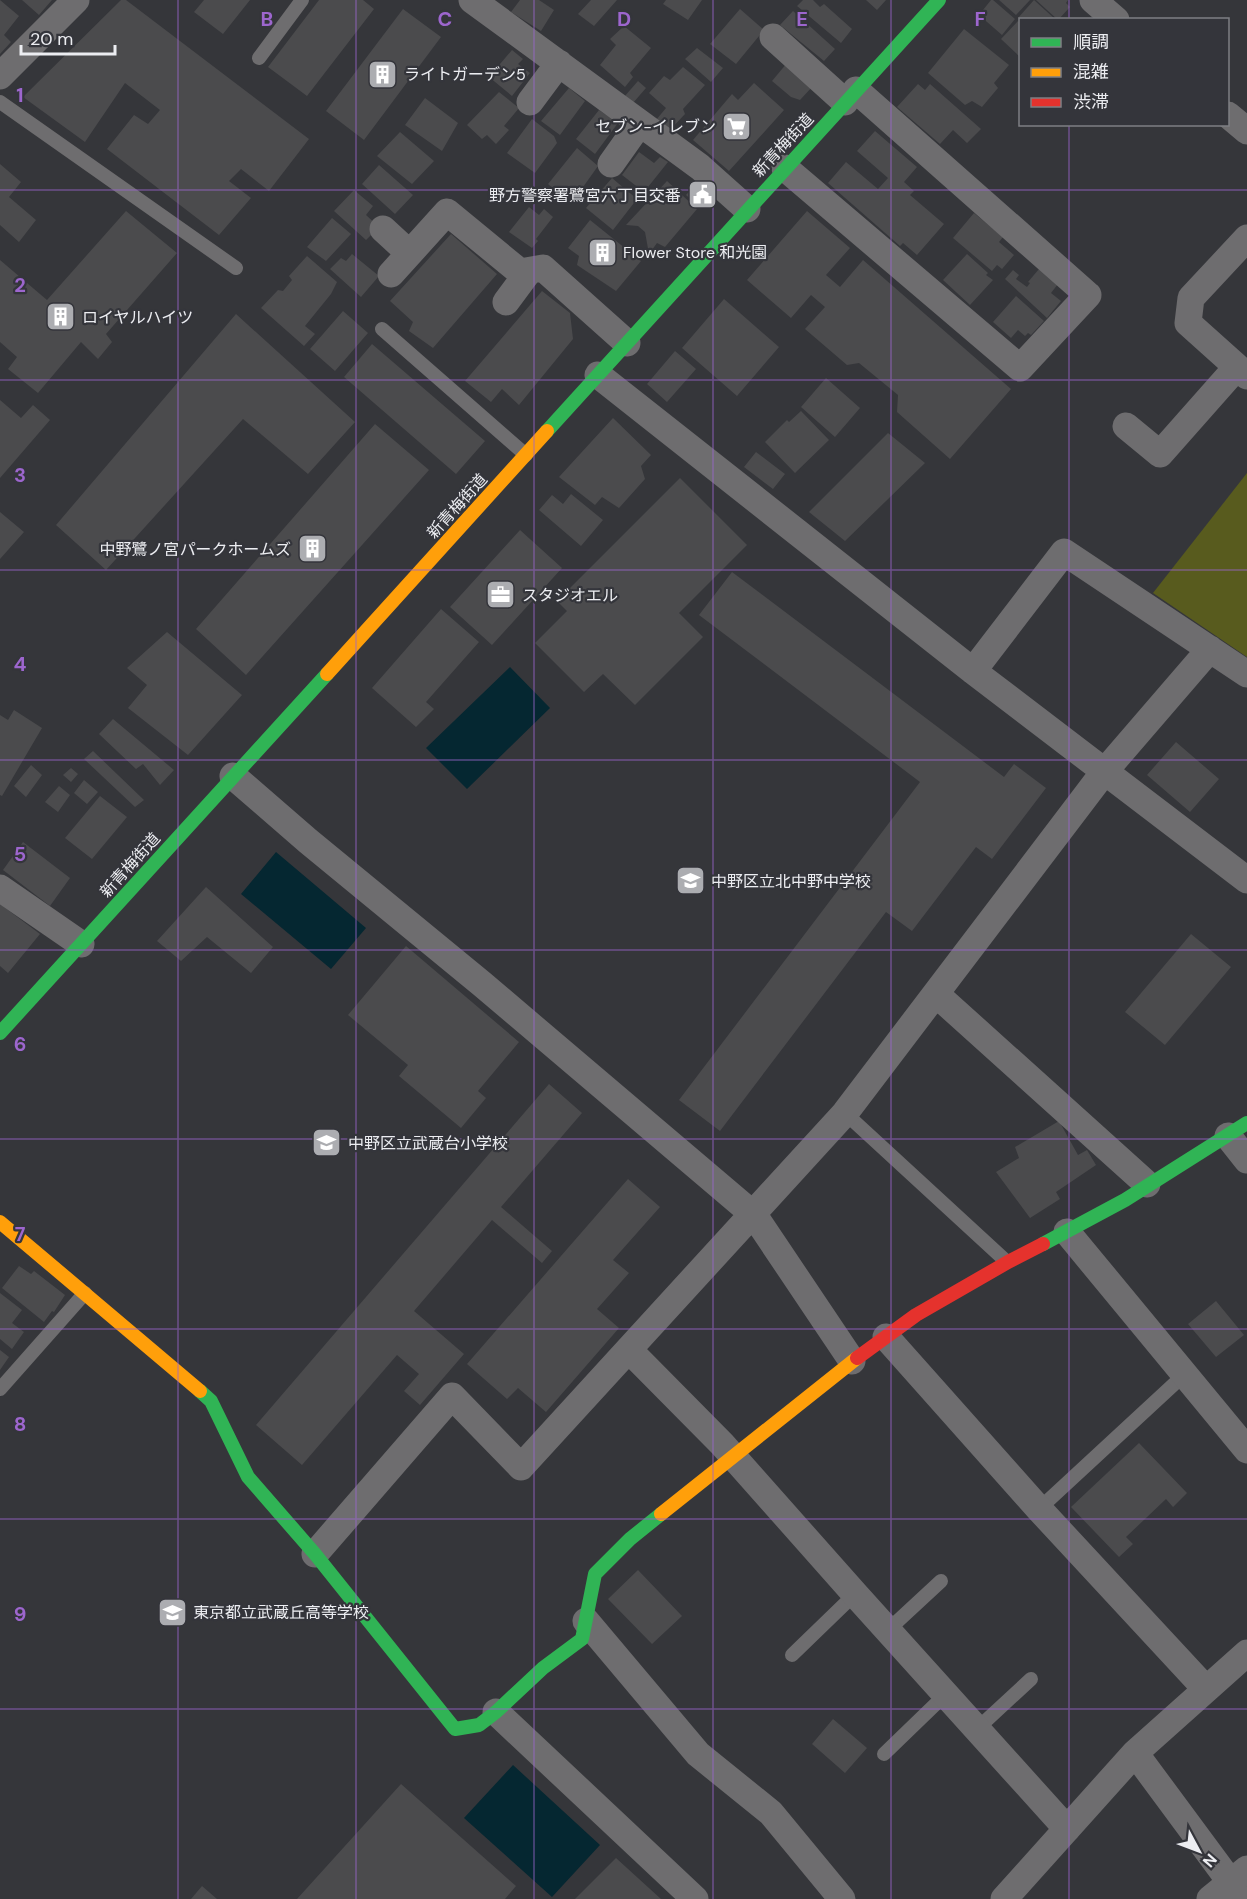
<svg xmlns="http://www.w3.org/2000/svg" width="1247" height="1899" font-family="'DM Sans','Noto Sans JP',sans-serif">
	<style>
		.green { fill: #585b1e }
		.water { fill: #052731 }
		.building { fill: #4b4b4d }
		.lines { fill: none; stroke-linecap: round; stroke-linejoin: round }
		.lane { stroke: #6e6d6f; stroke-width: 14 }
		.street { stroke: #6e6d6f; stroke-width: 27 }
		.fast { stroke: #30b455; stroke-width: 14 }
		.slow { stroke: #ff9f0a; stroke-width: 14 }
		.jam { stroke: #e5322d; stroke-width: 14 }
		.grid { fill: none; stroke: #9d66ce; stroke-width: 1.5; stroke-opacity: 0.55 }
		.labels { text-anchor: middle; dominant-baseline: central; stroke-width: 4.5; stroke-linejoin: round; paint-order: stroke }
		.poi-label { font-size: 16px; fill: #ecedf1; stroke: #34353b; text-anchor: start }
		.street-label { font-size: 16px; fill: #ecedf1; stroke: #34353b }
		.grid-label { font-size: 20px; text-anchor: middle; font-weight: bold; fill: #9d66ce; stroke: #34353b; stroke-width: 4.5; stroke-linejoin: round; paint-order: stroke }
	</style>
	<rect width="100%" height="100%" fill="#35363a"/>
	<path class="green" d="M1247,473V657L1153,593Z"/>
	<path class="water" d="M510,667L550,708L467,789L426,748Z
		M276,852L366,928L331,969L241,894Z
		M513,1765L600,1845L552,1897L464,1818Z"/>
	<path class="building" d="M0,0L19,16L4,35L11,42L0,54Z
		M22,0H52L39,15Z
		M121,0H126L309,139L269,191L241,169L229,181L251,198L219,235L107,149L134,115L148,124L160,110L125,83L85,142L23,97Z
		M204,0H250L223,34L194,12Z
		M319,0H363L374,9L307,96L268,67Z
		M520,0H539L554,10L541,31L511,12Z
		M591,0H617L594,26L578,14Z
		M666,0H702L688,20L663,4Z
		M803,0H813L820,7L824,4L852,29L841,43L797,6Z
		M866,0H886L877,10Z
		M991,0H993L1015,19L1002,35L979,15Z
		M999,0H1030L1016,15Z
		M1034,0L1056,20H1020L1018,18Z
		M1036,0H1068L1066,3L1070,7L1058,20Z
		M403,9L441,37L364,140L326,111Z
		M740,9L764,30L736,64L710,44Z
		M793,11L835,49L824,61L780,25Z
		M1018,21L1020,24V57L1001,39Z
		M624,26L651,48L630,73L633,77L625,87L600,65L616,45L610,39Z
		M964,29L1009,65L994,83L998,88L982,107L972,101L965,105L928,73Z
		M697,48L723,68L711,82L685,59Z
		M512,50L523,59L518,64L530,73L512,96L489,77Z
		M787,63L813,86L800,100L791,97L772,81Z
		M683,67L705,85L683,109L685,114L670,130L656,120L666,108L649,93L664,76L670,80Z
		M638,81L646,88L633,103L624,97Z
		M754,83L784,110L729,171L693,140L732,94L738,100Z
		M918,84L925,90L930,84L981,129L967,143L953,130L940,144L897,107Z
		M569,88L585,101L560,135L541,121Z
		M499,92L519,108L504,126L509,130L496,144L487,135L482,139L467,125Z
		M425,98L458,123L442,151L405,125Z
		M599,110L618,123L595,154L576,139Z
		M532,119L554,136L557,143L535,173L507,153Z
		M875,131L917,167L904,182L914,191L910,195L944,224L917,255L903,243L900,246L828,183L846,162L878,189L888,178L857,151Z
		M400,132L434,161L412,184L377,156Z
		M577,148L598,166L576,197L569,193L564,198L548,184Z
		M639,152L654,163L660,157L668,162L644,192L622,175Z
		M0,164L21,182L9,197L36,220L19,242L0,225Z
		M379,165L413,195L395,214L362,184Z
		M612,178L637,199L613,230L586,208Z
		M667,181L697,209L665,247L657,243L649,254L645,232L638,226L626,225Z
		M696,184L708,195L698,206L686,195Z
		M354,190L373,206L366,215L379,227L366,240L334,211Z
		M529,207L539,215L544,209L553,217L536,239L538,241L532,248L509,232Z
		M126,211L177,253L106,334L112,342L98,359L81,342L38,393L8,369L17,357L0,342V260L47,300Z
		M807,211L850,248L826,275L840,287L863,260L1011,389L950,459L897,412L898,395L859,363L847,365L805,329L825,307L811,295L791,318L747,280Z
		M974,213L1003,237L999,242L1014,255L1002,269L997,265L992,271L953,238Z
		M332,218L351,234L326,261L307,247Z
		M590,220L641,261L616,291L577,265L579,256L568,248Z
		M451,234L497,274L433,348L409,331L413,322L390,301Z
		M352,254L379,276L361,297L330,269L341,258L346,261Z
		M967,254L988,273L986,275L993,280L970,305L943,280Z
		M307,256L337,282L331,294L305,326L315,334L304,346L261,308L278,290L283,291L292,280L289,276Z
		M1039,269L1058,284L1051,293L1061,301L1047,318L1005,279L1013,270L1019,275L1016,279L1027,287L1030,283L1028,282Z
		M542,291L570,313L573,339L519,405L502,389L491,402L465,381Z
		M1016,296L1044,321L1031,335L1028,333L1025,336L1018,330L1011,338L993,322Z
		M724,299L779,347L737,396L682,348Z
		M343,311L368,333L335,371L310,349Z
		M236,314L355,422L308,474L243,419L106,570L56,525Z
		M372,344L485,441L456,474L344,377Z
		M675,351L696,369L667,402L647,384Z
		M826,378L860,408L835,437L801,407Z
		M0,400L21,418L33,405L50,420L0,478Z
		M801,411L829,440L795,473L765,442L787,420L789,422Z
		M613,418L651,455L641,466L645,479L619,508L602,497L595,505L559,477Z
		M375,424L429,470L246,675L196,629Z
		M888,433L925,463L845,541L809,512Z
		M756,452L785,474L773,489L744,467Z
		M680,478L747,545L679,613L703,637L635,705L603,674L584,692L535,643L567,611L557,601Z
		M571,494L603,520L581,546L539,510L552,495L563,504Z
		M0,512L24,532L0,559Z
		M520,530L562,568L492,645L450,607Z
		M732,572L1004,777L1014,764L1046,788L992,859L976,847L912,931L886,912L720,1131L679,1100L920,782L699,615Z
		M441,609L479,642L426,702L434,709L416,727L372,688Z
		M167,632L242,695L188,755L128,708L147,685L127,668Z
		M14,710L42,728L2,796L0,795V715L8,720Z
		M113,719L174,770L160,785L143,764L136,769L99,734Z
		M1176,742L1219,779L1190,812L1147,775Z
		M93,751L144,800L135,807L84,759Z
		M31,765L42,775L26,797L14,786Z
		M71,768L78,774L71,782L63,775Z
		M84,780L98,792L87,804L74,793Z
		M59,786L70,795L58,812L45,802Z
		M100,796L127,817L92,859L65,838Z
		M23,842L70,878L50,906L3,870Z
		M206,887L273,947L251,973L207,937L181,961L157,941Z
		M0,904L40,934L8,973L0,966Z
		M1191,934L1231,967L1165,1045L1125,1012Z
		M406,946L519,1042L478,1091L486,1098L461,1128L399,1076L408,1065L348,1015Z
		M549,1084L582,1113L501,1207L552,1251L542,1263L492,1220L414,1311L464,1354L420,1405L404,1391L419,1374L397,1355L302,1465L256,1425Z
		M1059,1121L1078,1155L1087,1150L1096,1165L1056,1192L1060,1199L1030,1218L996,1172L1019,1158L1015,1147Z
		M628,1179L660,1207L613,1260L629,1273L597,1309L619,1328L546,1412L518,1388L507,1399L467,1364Z
		M19,1266L31,1274L34,1271L65,1295L54,1312L52,1311L44,1322L2,1288Z
		M0,1293L22,1310L12,1323L24,1332L12,1349L0,1339Z
		M1216,1301L1244,1335L1216,1357L1188,1324Z
		M0,1350L9,1357L0,1370Z
		M1139,1443L1187,1493L1173,1507L1166,1499L1126,1537L1133,1544L1119,1557L1071,1507Z
		M638,1570L682,1616L652,1644L608,1599Z
		M833,1719L867,1748L845,1773L812,1744Z
		M401,1784L516,1886L505,1899H297Z
		M616,1858L661,1899H575Z
		M202,1886L217,1899H191Z"/>
	<g class="lines">
		<path class="lane" d="M259,58L302,0
			M0,102L236,268
			M382,329L526,455
			M845,1113L1007,1262
			M0,1389L85,1293
			M1039,1509L1185,1374
			M887,1631L941,1581
			M792,1655L855,1594
			M977,1729L1031,1679
			M884,1754L945,1695"/>
		<path class="street" d="M472,0L700,167L747,209
			M1093,0L1116,20
			M773,37L845,102
			M0,76L76,0
			M530,102L559,63
			M1228,115L1247,131
			M611,164L640,123
			M785,168L1020,368L1088,295L856,90
			M383,229L409,253
			M1247,238L1191,298L1188,323L1247,376
			M391,274L447,212L520,272L543,268L627,343
			M506,302L529,271
			M598,375L973,671L1247,880
			M1126,426L1160,454L1237,367
			M973,671L1064,552L1247,674
			M233,776L308,841L482,984L754,1215L852,1361
			M0,888L81,944
			M936,994L1147,1184
			M1228,1136L1247,1160
			M1067,1232L1247,1450
			M886,1337L1039,1509L1205,1688
			M629,1350L722,1444L855,1594L1067,1829
			M315,1554L452,1396L521,1467L845,1113L1104,772L1210,649
			M586,1621L698,1754L771,1813L842,1899
			M496,1712L695,1899
			M1135,1753L1243,1899
			M1004,1899L1135,1753L1247,1653
			M1210,1899L1247,1869"/>
		<path class="fast" d="M547,431L939,0
			M0,1033L327,674
			M1043,1244L1125,1200L1247,1123
			M200,1391L211,1401L248,1477L315,1554L455,1729L479,1725L496,1712L543,1668L582,1639L595,1574L630,1539L661,1514"/>
		<path class="slow" d="M327,674L547,431
			M0,1222L200,1391
			M661,1514L857,1358"/>
		<path class="jam" d="M857,1358L916,1315L1008,1262L1043,1244"/>
	</g>
	<path class="grid" d="M178,0V1899M356,0V1899M534,0V1899M713,0V1899M891,0V1899M1069,0V20M1069,124V1899M0,190H1247M0,380H1247M0,570H1247M0,760H1247M0,950H1247M0,1139H1247M0,1329H1247M0,1519H1247M0,1709H1247"/>
	<defs>
		<symbol id="building-square" viewBox="-11 -11 22 22"><rect x="-9" y="-9" width="18" height="18" rx="4" fill="#acadb1" stroke="#34353b"/><path d="M-4-6H4V6H1V3H-1V6H-4ZM-2.5-4.3h1.7v1.8h-1.7ZM.8-4.3h1.7v1.8H.8ZM-2.5-1h1.7V.8h-1.7ZM.8-1h1.7V.8H.8Z" fill="#fff"/></symbol>
		<symbol id="supermarket-square" viewBox="-11 -11 22 22"><rect x="-9" y="-9" width="18" height="18" rx="4" fill="#acadb1" stroke="#34353b"/><path d="M-6-5.5h2.5l.6 2H6L4.5 2H-2.5L-4.4-4H-6ZM-1.5 3.2a1.3 1.3 0 1 0 .1 0ZM3 3.2a1.3 1.3 0 1 0 .1 0Z" fill="#fff"/></symbol>
		<symbol id="civic-square" viewBox="-11 -11 22 22"><rect x="-9" y="-9" width="18" height="18" rx="4" fill="#acadb1" stroke="#34353b"/><path d="M-.6-6.5H3V-4.5H.6V-3L4-1V1h2V6H-6V1h2V-1L-.6-3ZM-1.2 2.5V6h2.4V2.5Z" fill="#fff"/></symbol>
		<symbol id="office-square" viewBox="-11 -11 22 22"><rect x="-9" y="-9" width="18" height="18" rx="4" fill="#acadb1" stroke="#34353b"/><path d="M-6-3h4V-5.5h4V-3h4V5H-6ZM-1-4.5V-3h2v-1.5ZM-6 0V1H6V0Z" fill="#fff"/></symbol>
		<symbol id="school-square" viewBox="-11 -11 22 22"><rect x="-9" y="-9" width="18" height="18" rx="4" fill="#acadb1" stroke="#34353b"/><path d="M0-5L7-2L0 1L-7-2ZM-4 1L0 2.5L4 1V4Q0 6-4 4Z" fill="#fff"/></symbol>
	</defs>
	<g fill-rule="evenodd">
		<use href="#building-square" x="366" y="58" width="33" height="33"/>
		<use href="#supermarket-square" x="720" y="110" width="33" height="33"/>
		<use href="#civic-square" x="686" y="178" width="33" height="33"/>
		<use href="#building-square" x="586" y="236" width="33" height="33"/>
		<use href="#building-square" x="44" y="300" width="33" height="33"/>
		<use href="#building-square" x="296" y="532" width="33" height="33"/>
		<use href="#office-square" x="484" y="578" width="33" height="33"/>
		<use href="#school-square" x="674" y="864" width="33" height="33"/>
		<use href="#school-square" x="310" y="1126" width="33" height="33"/>
		<use href="#school-square" x="156" y="1596" width="33" height="33"/>
	</g>
	<g class="labels">
		<g class="poi-label">
			<text x="404" y="74">ライトガーデン5</text>
			<text x="716" y="126" text-anchor="end">セブン-イレブン</text>
			<text x="681" y="195" text-anchor="end">野方警察署鷺宮六丁目交番</text>
			<text x="623" y="252">Flower Store 和光園</text>
			<text x="82" y="317">ロイヤルハイツ</text>
			<text x="291" y="549" text-anchor="end">中野鷺ノ宮パークホームズ</text>
			<text x="522" y="595">スタジオエル</text>
			<text x="711" y="881">中野区立北中野中学校</text>
			<text x="348" y="1143">中野区立武蔵台小学校</text>
			<text x="193" y="1612">東京都立武蔵丘高等学校</text>
		</g>
		<g class="street-label">
			<text transform="translate(783 145) rotate(-47)">新青梅街道</text>
			<text transform="translate(457 506) rotate(-48)">新青梅街道</text>
			<text transform="translate(130 865) rotate(-48)">新青梅街道</text>
		</g>
	</g>
	<g class="grid-label">
		<text x="267" y="26">B</text>
		<text x="445" y="26">C</text>
		<text x="624" y="26">D</text>
		<text x="802" y="26">E</text>
		<text x="980" y="26">F</text>
		<text x="20" y="102">1</text>
		<text x="20" y="292">2</text>
		<text x="20" y="482">3</text>
		<text x="20" y="671">4</text>
		<text x="20" y="861">5</text>
		<text x="20" y="1051">6</text>
		<text x="20" y="1241">7</text>
		<text x="20" y="1431">8</text>
		<text x="20" y="1621">9</text>
	</g>
	<rect x="1019" y="18" width="210" height="108" fill="#34353b" stroke="#7e7f84" stroke-width="1.5"/>
	<rect x="1031" y="38" width="30" height="9" fill="#30b455" stroke="#7e7f84" stroke-width="1.5"/>
	<text x="1073" y="48" font-size="18" fill="#ecedf1">順調</text>
	<rect x="1031" y="68" width="30" height="9" fill="#ff9f0a" stroke="#7e7f84" stroke-width="1.5"/>
	<text x="1073" y="78" font-size="18" fill="#ecedf1">混雑</text>
	<rect x="1031" y="98" width="30" height="9" fill="#e5322d" stroke="#7e7f84" stroke-width="1.5"/>
	<text x="1073" y="108" font-size="18" fill="#ecedf1">渋滞</text>
	<g transform="translate(1199 1851) rotate(131)" stroke="#34353b" stroke-width="4.5" paint-order="stroke">
	<path d="M0-4.5L10 22L0 15L-10 22Z" fill="#ecedf1"/>
	<text y="-9" font-size="16" font-weight="bold" text-anchor="middle" fill="#ecedf1">N</text>
	</g>
	<path d="M21 45v9h94v-9" fill="none" stroke="#ecedf1" stroke-width="3"/>
	<text x="30" y="45" font-size="18" fill="#ecedf1" stroke="#34353b" stroke-width="4.5" paint-order="stroke">20 m</text>
</svg>
